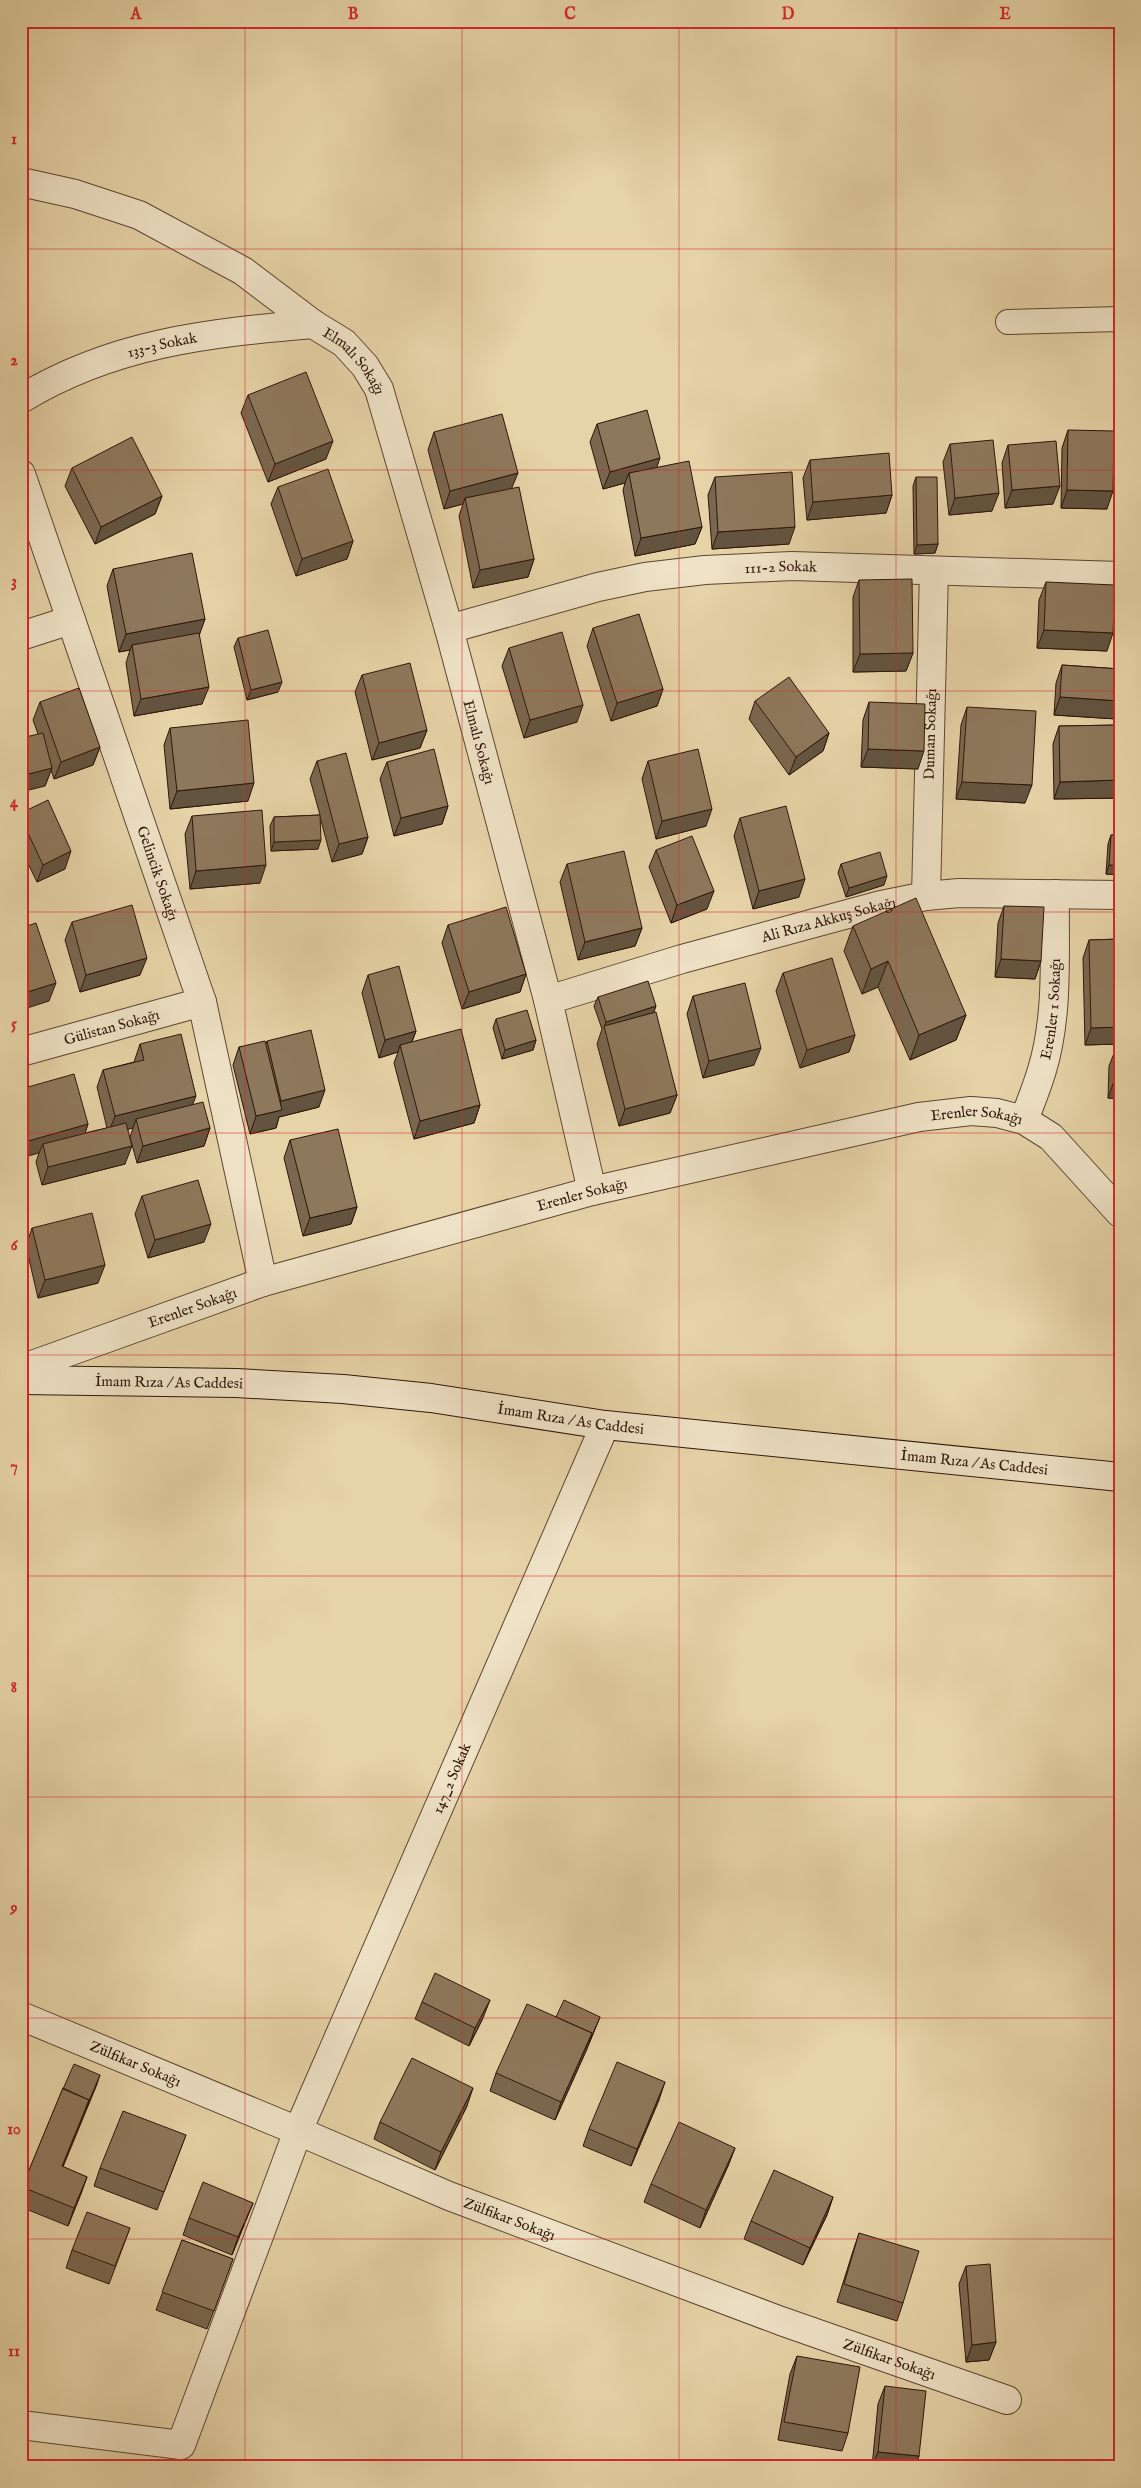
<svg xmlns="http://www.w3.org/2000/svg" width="1141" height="2488" font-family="'IM FELL English',serif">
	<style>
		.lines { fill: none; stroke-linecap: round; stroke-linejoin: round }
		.lane-casing { stroke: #5c4531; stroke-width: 26 }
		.street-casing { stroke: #5c4531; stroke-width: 30 }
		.secondary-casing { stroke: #2e160a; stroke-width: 30 }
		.lane { stroke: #efe2c6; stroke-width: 24 }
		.street { stroke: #efe2c6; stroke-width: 28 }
		.secondary { stroke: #efe2c6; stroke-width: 28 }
		.wall { fill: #7a674f; stroke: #2e160a }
		.shaded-wall { fill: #635440; stroke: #2e160a }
		.building { fill: #8e785c; stroke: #2e160a }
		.grid { fill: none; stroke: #d62828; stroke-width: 1; stroke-opacity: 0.55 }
		.labels { text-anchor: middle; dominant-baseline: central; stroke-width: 4; stroke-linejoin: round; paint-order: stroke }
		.street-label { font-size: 15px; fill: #2e160a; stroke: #efe2c6 }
		.neatline { fill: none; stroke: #d62828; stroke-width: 2 }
		.grid-label { font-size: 16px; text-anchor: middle; font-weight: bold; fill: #d62828 }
	</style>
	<rect width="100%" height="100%" fill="#e6d3a7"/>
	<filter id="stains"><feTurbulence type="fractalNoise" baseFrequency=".004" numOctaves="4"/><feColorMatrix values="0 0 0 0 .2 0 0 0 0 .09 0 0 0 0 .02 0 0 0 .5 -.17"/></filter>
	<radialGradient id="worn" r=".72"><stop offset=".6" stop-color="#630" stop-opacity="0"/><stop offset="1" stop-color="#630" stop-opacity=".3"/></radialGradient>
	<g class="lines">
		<defs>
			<path id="lane" d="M1008,322L1120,319"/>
			<g id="street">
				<path id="s1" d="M21,182L75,194L139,215L243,271L313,324L344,343L365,366L379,389L449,629L548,1000L592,1191"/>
				<path id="s2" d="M21,399C113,343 208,333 313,324"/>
				<path id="s3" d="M21,474L202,1002L263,1282"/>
				<path id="s4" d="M449,629L598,587L645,577L705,570L792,566L1120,576"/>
				<path d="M21,636L71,620"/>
				<path id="s5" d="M926,896L934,571"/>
				<path id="s6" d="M548,1000L682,959L881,905L926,896L959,893L1120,895"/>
				<path id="s7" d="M21,1052L202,1002"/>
				<path id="s8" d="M1024,1120C1030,1104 1037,1087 1042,1070C1059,1014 1054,952 1055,894"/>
				<path id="s9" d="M21,1369L263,1282L592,1191L919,1117L971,1111L997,1113L1024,1120L1051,1137L1120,1213"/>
				<path id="s10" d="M21,2016L298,2131L449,2196L781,2321L1007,2400"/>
				<path id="s11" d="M21,2425L181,2445L298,2131L605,1425"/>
			</g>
			<g id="secondary">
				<path id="s12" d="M21,1380L236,1383L343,1389L431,1398L605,1425L1120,1477"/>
			</g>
		</defs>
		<use href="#lane" class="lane-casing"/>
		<use href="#street" class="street-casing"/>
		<use href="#secondary" class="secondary-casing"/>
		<use href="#lane" class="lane"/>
		<use href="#street" class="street"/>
		<use href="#secondary" class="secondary"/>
	</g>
	<path class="wall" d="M248,395L326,459L268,482L241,413Z
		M597,424L657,468L702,527L695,544L635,556L623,490L625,483L603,489L590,442Z
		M1068,430L1107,509L1061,508L1062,448Z
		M434,432L512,488L534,559L528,577L473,588L459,516L463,504L444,509L428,450Z
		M950,444L992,511L949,515L943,462Z
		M1008,445L1053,504L1005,508L1002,463Z
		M810,460L892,495L886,513L807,520L803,478Z
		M1120,465V506H1116Z
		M72,468L162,496L155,514L95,544L65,486Z
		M715,477L789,544L712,549L708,495Z
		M916,477L938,544L935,553L914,554L913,486Z
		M278,487L353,541L347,559L296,576L271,504Z
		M113,569L205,619L199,634L202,704L134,716L126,663L130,650L119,652L107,586Z
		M859,580L913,653L906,671L853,672V597Z
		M1046,582L1107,651L1037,648L1039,600Z
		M593,628L663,689L657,706L611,721L587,646Z
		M238,638L278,692L247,700L234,647Z
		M509,648L577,722L524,738L502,666Z
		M1062,665L1120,669V711L1117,719L1054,715L1056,683Z
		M362,675L427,730L420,748L372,760L355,692Z
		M755,701L829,733L823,751L789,775L749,719Z
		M40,702L100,747L93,765L54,779L51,770L45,786L38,734L33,720Z
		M869,702L918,769L861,767L863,720Z
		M967,707L1025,803L956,799L961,725Z
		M1120,725V798L1054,799L1053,744L1059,726Z
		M170,728L248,801L170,809L164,745Z
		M317,761L368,837L362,854L332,862L320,817L318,849L271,851L270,826L274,817L320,815L310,779Z
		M648,761L706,826L656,839L642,779Z
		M387,762L448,806L442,824L394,836L380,779Z
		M21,813L65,869L37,882L21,849Z
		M192,816L260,883L190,889L185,834Z
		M740,818L799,897L753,909L734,836Z
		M1111,835H1120V875L1106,874L1108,844Z
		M656,850L707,909L671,923L649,867Z
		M567,864L642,928L635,946L578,960L560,882Z
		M841,864L884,885L846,897L838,873Z
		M1004,906L1041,961L1035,979L995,977L998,923Z
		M72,922L140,975L80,992L65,940Z
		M448,925L526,974L520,992L462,1009L442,943Z
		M853,926L966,1015L956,1040L910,1060L878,987L862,994L844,951Z
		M1120,939V1044L1085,1045L1083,958L1089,940Z
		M783,973L855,1035L849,1052L800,1068L776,991Z
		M368,975L416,1031L412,1042L480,1105L474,1123L414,1139L394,1063L398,1052L379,1058L362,993Z
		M693,996L754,1065L703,1078L687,1014Z
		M598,997L653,1013L677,1095L670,1113L619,1126L597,1044L602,1029L594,1006Z
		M496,1019L536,1040L533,1050L502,1059L493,1028Z
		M267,1041L319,1107L279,1117L276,1128L250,1134L233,1065L239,1047L266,1044Z
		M140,1044L193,1105L210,1128L204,1146L137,1163L130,1137L133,1128L128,1129L125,1164L42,1185L36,1162L39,1153L21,1089L88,1124L85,1133L107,1128L97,1087L103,1070L134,1062Z
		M1116,1048L1120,1049V1099L1108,1098L1109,1066Z
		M290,1140L357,1207L351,1224L303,1236L284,1158Z
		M142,1196L204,1242L148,1258L135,1214Z
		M32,1228L98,1283L38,1298L26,1246Z
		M422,2002L483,2018L469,2046L415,2019Z
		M556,2017H600L586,2051L555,2120L490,2091L496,2073Z
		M97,2084L63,2167L87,2177L68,2226L21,2207V2190L63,2088Z
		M659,2100L631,2166L583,2146L589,2129Z
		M467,2106L435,2170L374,2139L380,2122Z
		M186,2135L157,2210L94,2186L100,2168Z
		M735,2148L728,2166L700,2228L644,2202L651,2184Z
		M833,2197L827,2215L803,2265L744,2239L751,2221Z
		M253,2203L232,2255L183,2235L189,2218Z
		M130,2228L109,2284L66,2268L72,2250Z
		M859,2233L903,2303L897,2321L837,2302L853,2251Z
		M182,2240L233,2259L207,2329L156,2310Z
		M966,2266L996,2342L989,2360L966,2362L959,2284Z
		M797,2356L848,2433L842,2451L778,2440L790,2374Z
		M885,2386L919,2456L915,2467H872L878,2404Z"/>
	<path class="shaded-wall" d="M333,441L326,459L268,482L275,464Z
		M660,458L654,476L629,473L625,483L603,489L610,472Z
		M518,473L511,490L465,498L463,504L444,509L450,491Z
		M1060,486L1053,504L1005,508L1012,490Z
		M1067,490L1113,491L1107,509L1061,508Z
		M999,493L992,511L949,515L955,498Z
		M892,495L886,513L807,520L813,502Z
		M1120,495V506H1116Z
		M162,496L155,514L95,544L101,527Z
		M702,527L695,544L635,556L641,538Z
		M795,527L789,544L712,549L718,532Z
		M353,541L347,559L296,576L302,559Z
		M938,544L935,553L914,554L917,545Z
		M534,559L528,577L473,588L480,570Z
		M205,619L199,636L132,645L130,650L119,652L126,634Z
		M1044,630L1113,633L1107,651L1037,648Z
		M913,653L906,671L853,672L860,654Z
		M282,682L278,692L247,700L251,690Z
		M209,687L202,704L134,716L141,699Z
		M663,689L657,706L611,721L617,703Z
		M1060,697L1120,701V711L1117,719L1054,715Z
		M583,705L577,722L524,738L530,720Z
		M427,730L420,748L372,760L379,743Z
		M829,733L823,751L789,775L796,757Z
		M100,747L93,765L54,779L61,762Z
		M868,749L924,751L918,769L861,767Z
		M52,768L45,786L21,792V776Z
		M1120,780V798L1054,799L1060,782Z
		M962,782L1032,785L1025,803L956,799Z
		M254,783L248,801L170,809L177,791Z
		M448,806L442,824L394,836L401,818Z
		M712,809L706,826L656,839L662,821Z
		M368,837L362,854L332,862L339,844Z
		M321,840L318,849L271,851L274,842Z
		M71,851L65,869L37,882L43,865Z
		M266,865L260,883L190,889L196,871Z
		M1109,865L1120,866V875L1106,874Z
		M887,876L884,885L846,897L849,888Z
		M805,879L799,897L753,909L759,891Z
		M714,891L707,909L671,923L677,905Z
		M642,928L635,946L578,960L585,942Z
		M147,958L140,975L80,992L86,975Z
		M1001,959L1041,961L1035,979L995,977Z
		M888,961L878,987L862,994L871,969Z
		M526,974L520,992L462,1009L469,992Z
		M56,983L49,1001L21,1010V994Z
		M656,1006L653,1015L604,1028L606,1022Z
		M966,1015L956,1040L910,1060L919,1035Z
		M1120,1027V1044L1085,1045L1091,1028Z
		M416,1031L409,1049L400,1045L398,1052L379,1058L385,1040Z
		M855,1035L849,1052L800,1068L807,1050Z
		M536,1040L533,1050L502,1059L505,1050Z
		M761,1048L754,1065L703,1078L709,1061Z
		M1114,1081H1120V1099L1108,1098Z
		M325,1090L319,1107L279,1117L276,1128L250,1134L256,1116L278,1111L281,1101Z
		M677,1095L670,1113L619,1126L625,1109Z
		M196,1096L189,1114L136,1119L133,1128L108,1134L115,1116Z
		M480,1105L474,1123L414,1139L420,1121Z
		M88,1124L82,1142L43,1144L39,1153L21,1158V1143Z
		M210,1128L204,1146L137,1163L143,1146Z
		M132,1146L125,1164L42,1185L48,1167Z
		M357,1207L351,1224L303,1236L310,1218Z
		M211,1224L204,1242L148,1258L155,1240Z
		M105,1265L98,1283L38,1298L45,1280Z
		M490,2000L483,2018L469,2046L475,2028Z
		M600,2017L586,2051L555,2120L561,2102Z
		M100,2075L97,2084L55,2184L62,2166Z
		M665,2082L659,2100L631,2166L637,2149Z
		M473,2088L467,2106L435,2170L441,2152Z
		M735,2148L728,2166L700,2228L706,2210Z
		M87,2177L81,2194L68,2226L74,2208Z
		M833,2197L827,2215L803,2265L810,2248Z
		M253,2203L246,2220L232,2255L238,2237Z
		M996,2342L989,2360L966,2362L972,2345Z
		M878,2452L919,2456L915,2467H872Z"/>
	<path class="building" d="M306,372L333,441L275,464L248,395Z
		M647,410L660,458L610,472L597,424Z
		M502,414L518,473L450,491L434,432Z
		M1068,430L1114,431L1113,491L1067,490Z
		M132,437L162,496L101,527L72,468Z
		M993,440L999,493L955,498L950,444Z
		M1056,441L1060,486L1012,490L1008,445Z
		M889,453L892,495L813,502L810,460Z
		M689,461L702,527L641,538L629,473Z
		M328,469L353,541L302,559L278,487Z
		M792,472L795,527L718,532L715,477Z
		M916,477H937L938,544L917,545Z
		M519,487L534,559L480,570L465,498Z
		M192,553L205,619L126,634L113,569Z
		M912,579L913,653L860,654L859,580Z
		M1046,582L1115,585L1113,633L1044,630Z
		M639,614L663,689L617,703L593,628Z
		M268,630L282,682L251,690L238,638Z
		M562,632L583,705L530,720L509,648Z
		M199,633L209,687L141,699L132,645Z
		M410,663L427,730L379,743L362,675Z
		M1062,665L1120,669V701L1060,697Z
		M789,677L829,733L796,757L755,701Z
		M79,688L100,747L61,762L40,702Z
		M869,702L925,704L924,751L868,749Z
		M967,707L1036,711L1032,785L962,782Z
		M248,720L254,783L177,791L170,728Z
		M1120,725V780L1060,782L1059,726Z
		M43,733L52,768L21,776V738Z
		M434,749L448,806L401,818L387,762Z
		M698,749L712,809L662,821L648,761Z
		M346,753L368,837L339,844L317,761Z
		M48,800L71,851L43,865L21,818V813Z
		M786,806L805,879L759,891L740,818Z
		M262,810L266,865L196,871L192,816Z
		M320,815L321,840L274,842V817Z
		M1111,835H1120V866L1109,865Z
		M692,836L714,891L677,905L656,850Z
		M624,851L642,928L585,942L567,864Z
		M880,852L887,876L849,888L841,864Z
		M916,898L966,1015L919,1035L888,961L871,969L853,926Z
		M132,905L147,958L86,975L72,922Z
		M1004,906L1044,907L1041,961L1001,959Z
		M506,907L526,974L469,992L448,925Z
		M36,923L56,983L21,994V928Z
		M1120,939V1027L1091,1028L1089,940Z
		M832,958L855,1035L807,1050L783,973Z
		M399,966L416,1031L385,1040L368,975Z
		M648,981L656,1006L606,1022L598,997Z
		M745,983L761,1048L709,1061L693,996Z
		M527,1010L536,1040L505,1050L496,1019Z
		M656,1012L677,1095L625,1109L604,1026Z
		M461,1029L480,1105L420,1121L400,1045Z
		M311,1030L325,1090L281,1101L267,1041Z
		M181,1034L196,1096L115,1116L103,1070L144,1060L140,1044Z
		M265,1041L282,1110L256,1116L239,1047Z
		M1116,1048L1120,1049V1081H1114Z
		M74,1074L88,1124L21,1143V1089Z
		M203,1102L210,1128L143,1146L136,1119Z
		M126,1123L132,1146L48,1167L43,1144Z
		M338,1129L357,1207L310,1218L290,1140Z
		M198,1180L211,1224L155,1240L142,1196Z
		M92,1213L105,1265L45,1280L32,1228Z
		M435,1973L490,2000L475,2028L422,2002Z
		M564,2000L600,2017L589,2042L592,2033L556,2017Z
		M527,2004L592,2033L561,2102L496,2073Z
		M412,2058L473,2088L441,2152L380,2122Z
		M617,2062L665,2082L637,2149L589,2129Z
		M74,2064L100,2075L86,2108L89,2100L63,2089Z
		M63,2088L89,2100L62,2166L87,2177L74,2208L22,2187Z
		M123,2111L186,2135L164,2192L100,2168Z
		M679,2122L735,2148L706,2210L651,2184Z
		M774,2170L833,2197L810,2248L751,2221Z
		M203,2182L253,2203L238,2237L189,2218Z
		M87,2212L130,2228L115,2266L72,2250Z
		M859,2233L919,2251L903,2303L844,2284Z
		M182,2240L233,2259L214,2311L162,2292Z
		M990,2264L996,2342L972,2345L966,2266Z
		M797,2356L860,2367L848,2433L784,2422Z
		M885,2386L926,2391L919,2456L878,2452Z"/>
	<path class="grid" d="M245,21V2467M462,21V2467M679,21V2467M896,21V2467M21,249H1120M21,470H1120M21,691H1120M21,912H1120M21,1133H1120M21,1355H1120M21,1576H1120M21,1797H1120M21,2018H1120M21,2239H1120"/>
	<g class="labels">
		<g class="street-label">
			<text stroke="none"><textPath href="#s2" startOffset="152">133-3 Sokak</textPath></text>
			<text stroke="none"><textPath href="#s1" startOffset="385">Elmalı Sokağı</textPath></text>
			<text stroke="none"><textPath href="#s4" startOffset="339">111-2 Sokak</textPath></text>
			<text stroke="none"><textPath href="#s5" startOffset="162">Duman Sokağı</textPath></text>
			<text stroke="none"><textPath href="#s1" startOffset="790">Elmalı Sokağı</textPath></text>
			<text stroke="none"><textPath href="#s3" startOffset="422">Gelincik Sokağı</textPath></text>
			<text stroke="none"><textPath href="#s6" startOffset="292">Ali Rıza Akkuş Sokağı</textPath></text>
			<text stroke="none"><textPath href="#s8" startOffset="115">Erenler 1 Sokağı</textPath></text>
			<text stroke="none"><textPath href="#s7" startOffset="94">Gülistan Sokağı</textPath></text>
			<text stroke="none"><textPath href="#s9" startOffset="992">Erenler Sokağı</textPath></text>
			<text stroke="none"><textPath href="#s9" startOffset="588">Erenler Sokağı</textPath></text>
			<text stroke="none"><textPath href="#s9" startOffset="182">Erenler Sokağı</textPath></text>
			<text stroke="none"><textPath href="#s12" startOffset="148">İmam Rıza / As Caddesi</textPath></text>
			<text stroke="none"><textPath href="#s12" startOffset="552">İmam Rıza / As Caddesi</textPath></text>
			<text stroke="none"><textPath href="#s12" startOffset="958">İmam Rıza / As Caddesi</textPath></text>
			<text stroke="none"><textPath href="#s11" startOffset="881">147_2 Sokak</textPath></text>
			<text stroke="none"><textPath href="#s10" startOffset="124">Zülfikar Sokağı</textPath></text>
			<text stroke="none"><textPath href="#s10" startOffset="529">Zülfikar Sokağı</textPath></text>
			<text stroke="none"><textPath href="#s10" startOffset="934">Zülfikar Sokağı</textPath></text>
		</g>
	</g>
	<rect width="1141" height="2488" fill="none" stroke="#e6d3a7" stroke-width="55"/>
	<rect x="28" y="28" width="1086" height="2432" class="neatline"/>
	<g class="grid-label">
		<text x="136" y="19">A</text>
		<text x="353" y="19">B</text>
		<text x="570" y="19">C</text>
		<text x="788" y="19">D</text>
		<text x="1005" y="19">E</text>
		<text x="14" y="144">1</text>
		<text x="14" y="365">2</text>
		<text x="14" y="586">3</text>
		<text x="14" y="807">4</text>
		<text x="14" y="1029">5</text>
		<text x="14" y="1250">6</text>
		<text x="14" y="1471">7</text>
		<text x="14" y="1692">8</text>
		<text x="14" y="1913">9</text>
		<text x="14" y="2134">10</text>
		<text x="14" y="2356">11</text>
	</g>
	<rect width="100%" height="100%" filter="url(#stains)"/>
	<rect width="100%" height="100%" fill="url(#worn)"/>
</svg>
